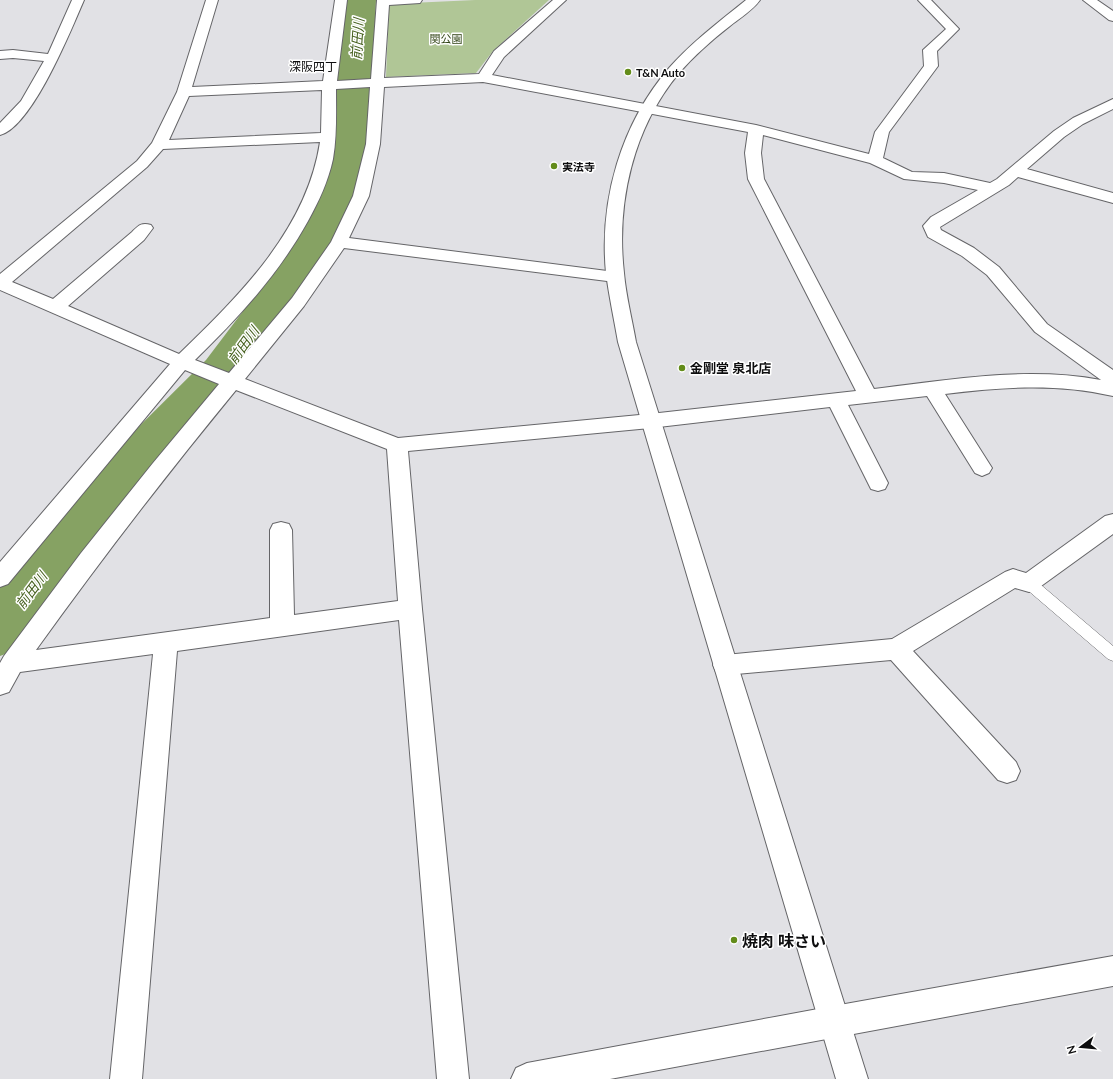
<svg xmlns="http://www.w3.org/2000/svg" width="1113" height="1079" font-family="Lato,'Noto Sans JP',sans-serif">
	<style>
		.green { fill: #b0c696 }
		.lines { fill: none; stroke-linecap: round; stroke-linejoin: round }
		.river { fill: #86a263; fill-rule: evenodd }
		.lane-casing { stroke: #656568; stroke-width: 1 }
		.street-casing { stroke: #656568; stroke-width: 2 }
		.secondary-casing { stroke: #656568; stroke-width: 2 }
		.lane { fill: #fff; fill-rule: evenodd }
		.street { fill: #fff; fill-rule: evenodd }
		.secondary { fill: #fff; fill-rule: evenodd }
		.poi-dot { fill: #638c1a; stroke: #fff; stroke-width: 1.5 }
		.labels { text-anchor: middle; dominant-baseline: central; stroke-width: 3; stroke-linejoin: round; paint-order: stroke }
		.far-park-label { font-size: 11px; fill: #304315; stroke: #fff }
		.far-poi-label { font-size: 11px; font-weight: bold; fill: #0e0e0f; stroke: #fff; text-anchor: start }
		.far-neighbourhood-label { font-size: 12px; fill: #0e0e0f; stroke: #fff }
		.poi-label { font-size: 13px; font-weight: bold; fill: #0e0e0f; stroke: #fff; text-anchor: start }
		.water-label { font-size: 14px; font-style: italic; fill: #46601e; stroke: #fff }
		.near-poi-label { font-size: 16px; font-weight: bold; fill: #0e0e0f; stroke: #fff; text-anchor: start }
	</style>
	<rect width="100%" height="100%" fill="#e1e1e5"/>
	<path class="green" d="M475,0H549L493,51L476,73L386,77L389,4Z"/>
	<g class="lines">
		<path class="river" d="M344,0H376L369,154L351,211L317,274L240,384L111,524L22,648L0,656V585L71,494L206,360L275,269L309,211L329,154Z"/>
		<defs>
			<path id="lane" d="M1029,578L1034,579L1113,646V661L1108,659L1024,587L1022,583L1024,579Z"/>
			<path id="street" d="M72,0H84C71,30 32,127 0,135V123L21,101L44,61L13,58L0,59V51L13,50L48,54Z
				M206,0H218L192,87L323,81L335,0H347L337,81L371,79L377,0H422L420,3L389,5L384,78L479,74L494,51L553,0H566L504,57L492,75L756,125L869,154L875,132L924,66L923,50L946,29L918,0H931L959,29L937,51L938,66L889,132L883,158L912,172L944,173L990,183L997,179L1054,131L1073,118L1113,99V109L1083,124L1064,137L1027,169L1113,193V203L1018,177L1009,185L940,227L941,230L974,248L999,267L1047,324L1113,370V396C1056,383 1002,387 945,394L992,468L989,473L982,476L975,473L927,396L848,405L888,483L885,489L878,491L871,489L830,407L650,428L408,451L422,609L469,1079H437L399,620L177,651L142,1079H110L153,654L20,672L9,692L0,695V663L4,656L81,553L153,463L219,384L185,370L8,584L0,587V562L170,364L0,290V274L137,161L152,143L177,92ZM483,82L748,132L745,153L748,179L856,391L650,414L398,438L245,379L304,306L344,248L615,282L621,281L624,277L621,273L615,272L349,238L369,196L380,144L384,87ZM370,87L366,144L353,196L331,242L292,298L229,373L195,360C239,317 278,275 308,221C319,201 328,182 333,159C337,136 336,112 336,89ZM322,90L321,133L169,140L189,96ZM763,135L870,163L904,179L944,183L978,190L931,217L923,226L928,237L962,256L987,275L1035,332L1101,380C1026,366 949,380 874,389L764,179L761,153ZM320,142C307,229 240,295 179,354L68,306L144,240L153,228L151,225C141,222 138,226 132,232L53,299L12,282L147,167L163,149ZM236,390L387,449L398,601L294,615L292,530L289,524L281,522L273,524L270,530V618L36,650C100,561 166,475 236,390Z
				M1113,514V534L1037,589L1029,592L1015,588L913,651L1016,762L1020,771L1016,780L1007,783L998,780L891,660L725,675L716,672L713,665L716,658L725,655L892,639L1005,572L1013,569L1026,573L1105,516Z
				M1113,956V986L610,1079H511L516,1068L527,1063L834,1006Z"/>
			<path id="secondary" d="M746,0H760C753,10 740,18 730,26C712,40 694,56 679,73C633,128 616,203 624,273C626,296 632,319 636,342L868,1079H836L618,342C614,319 609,296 606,273C599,200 621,124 669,68C692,42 720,21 746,0Z
				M1083,0H1097L1113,11V21L1109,20Z"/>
		</defs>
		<use href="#lane" class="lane-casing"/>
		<use href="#street" class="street-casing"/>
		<use href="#secondary" class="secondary-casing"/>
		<use href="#lane" class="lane"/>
		<use href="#street" class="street"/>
		<use href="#secondary" class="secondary"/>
	</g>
	<g class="poi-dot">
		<circle cx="628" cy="72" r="4"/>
		<circle cx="554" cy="166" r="4"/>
		<circle cx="682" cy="368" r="4"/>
		<circle cx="734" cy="940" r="4"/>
	</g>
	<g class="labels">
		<g class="far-park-label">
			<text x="446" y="38">関公園</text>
		</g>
		<g class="far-poi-label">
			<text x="636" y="72">T&amp;N Auto</text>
			<text x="562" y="166">実法寺</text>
		</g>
		<g class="far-neighbourhood-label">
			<text x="313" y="66">深阪四丁</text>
		</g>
		<g class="poi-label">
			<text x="690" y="368">金剛堂 泉北店</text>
		</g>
		<g class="water-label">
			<text transform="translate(357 39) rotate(-86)">前田川</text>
			<text transform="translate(243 345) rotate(-54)">前田川</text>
			<text transform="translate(31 590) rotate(-53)">前田川</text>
		</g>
		<g class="near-poi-label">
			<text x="742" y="940">焼肉 味さい</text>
		</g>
	</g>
	<g transform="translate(1081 1047) rotate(254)" stroke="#ffffff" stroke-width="3" paint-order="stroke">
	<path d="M0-3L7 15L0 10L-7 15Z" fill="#0e0e0f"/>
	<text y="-6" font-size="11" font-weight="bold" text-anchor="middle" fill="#0e0e0f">N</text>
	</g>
</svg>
